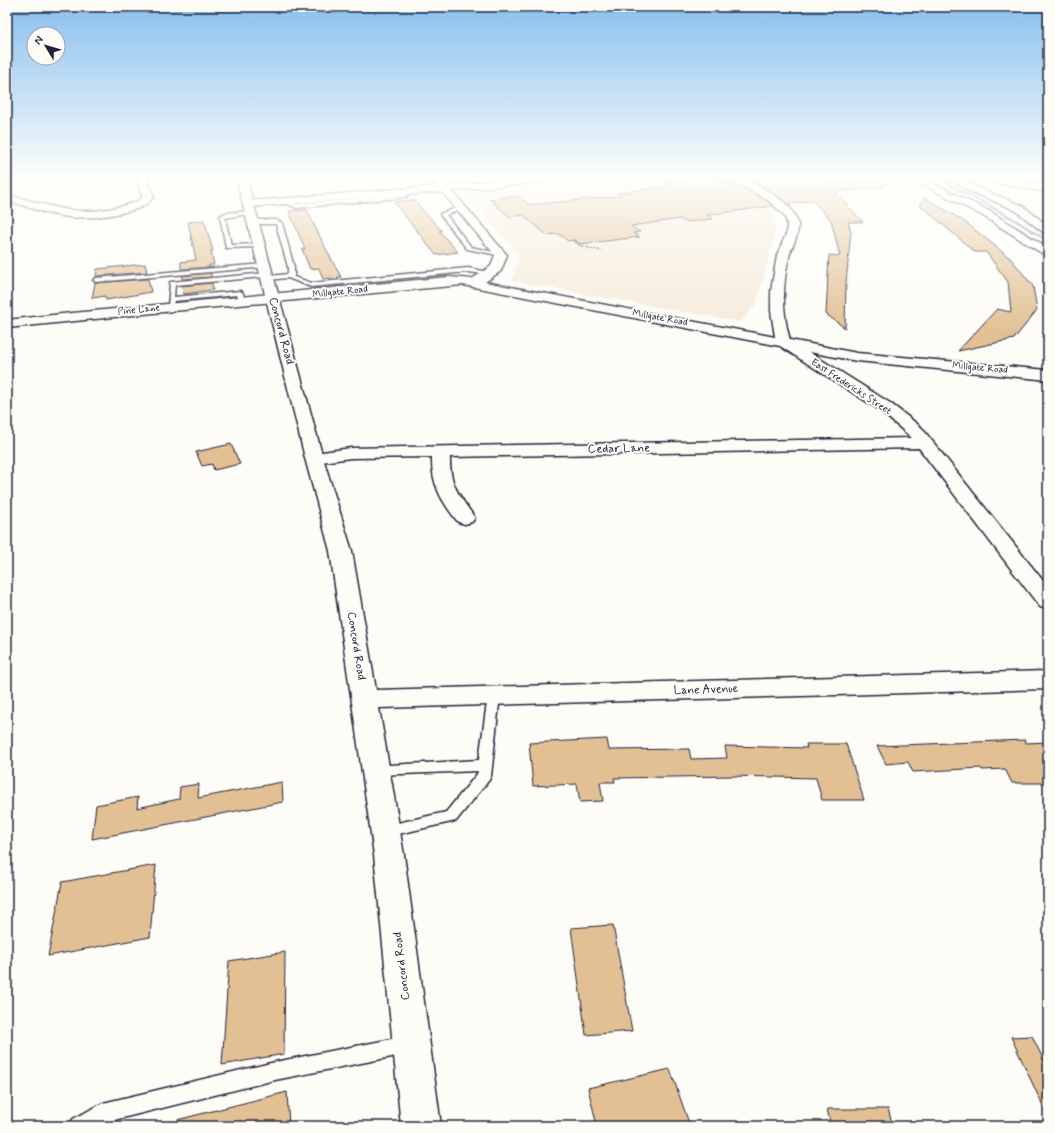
<svg xmlns="http://www.w3.org/2000/svg" width="1055" height="1133" font-family="Mynerve,sans-serif">
	<style>
		.built { fill: #f5ead9 }
		.lines { fill: none; stroke-linecap: round; stroke-linejoin: round }
		.stream { fill: #688aab; fill-rule: evenodd }
		.building { fill: #e2c094; stroke: #22223b }
		.service-casing { stroke: #22223b; stroke-width: 3 }
		.minor-casing { stroke: #22223b; stroke-width: 3 }
		.tertiary-casing { stroke: #22223b; stroke-width: 3 }
		.path { stroke: #22223b; stroke-width: 1.5; stroke-dasharray: 2 1.5; stroke-linecap: butt }
		.service { fill: #fdfcf7; fill-rule: evenodd }
		.minor { fill: #fdfcf7; fill-rule: evenodd }
		.tertiary { fill: #fdfcf7; fill-rule: evenodd }
		.labels { text-anchor: middle; dominant-baseline: central; stroke-width: 4; stroke-linejoin: round; paint-order: stroke }
		.far-street-label { font-size: 10px; fill: #22223b; stroke: #fdfcf7 }
		.street-label { font-size: 12px; fill: #22223b; stroke: #fdfcf7 }
	</style>
	<rect width="100%" height="100%" fill="#fdfcf7"/>
	<filter id="ink" filterUnits="userSpaceOnUse"><feTurbulence type="fractalNoise" baseFrequency=".025" numOctaves="2"/><feDisplacementMap in="SourceGraphic" scale="8" xChannelSelector="R" yChannelSelector="G"/><feConvolveMatrix kernelMatrix="1 2 1 2 8 2 1 2 1" color-interpolation-filters="sRGB"/></filter>
	<g filter="url(#ink)">
		<path class="built" d="M596,176L704,177L737,188L775,213V236L756,304L741,322L512,281L519,254L463,192L554,183Z"/>
		<g class="lines">
			<path class="stream" d="M943,176H945L951,184L1011,216L1048,240V242L1009,218L949,186Z"/>
		</g>
		<path class="building" d="M692,176H712L745,189L767,201L773,206L707,215L713,219L686,222L680,219L631,226L640,232L633,233L640,237L580,244L575,240L568,241L559,234L547,235L523,215L510,217L489,199L518,196L529,205L621,196L618,193L670,186L663,182L691,179Z
			M729,176H884V187L835,192L863,222H848L851,232L846,283L845,328L826,314L829,255L840,256L831,220L813,201L788,204L764,188Z
			M925,198L965,222L1011,259L1033,286L1037,310L1014,339L958,351L997,309L1011,312L1008,282L986,252H975L920,205Z
			M414,200L442,231H439L458,252L436,255L394,202Z
			M307,210L326,249L341,277L323,279L319,268L310,269L302,249H305L289,211Z
			M204,220L213,251H211L214,265H209L210,267L181,269V262L196,260L188,222Z
			M145,264L147,272L96,276L97,269Z
			M211,273V277L182,279V276Z
			M148,279L151,292L106,300L105,296L92,298L95,283Z
			M212,283L213,290L183,294L182,286Z
			M231,444L240,464L214,470L212,464L202,466L196,452Z
			M607,739L609,750L689,749L691,759L727,758L725,746L807,748L806,744H846L864,800H822L816,778L731,776L614,778L615,782H600L603,801L580,802L577,784L533,786L529,743Z
			M1025,740L1026,743L1048,742V783H1012L1005,769L982,770L981,768L913,772L908,762L886,764L877,746Z
			M282,782L283,802L92,839L96,805L138,797L137,808L179,799L180,787L199,784L198,798Z
			M156,865L150,937L48,956L62,882Z
			M613,925L632,1031L586,1035L571,928Z
			M285,952L284,1054L222,1065L229,961Z
			M1032,1036L1048,1069V1117L1011,1037Z
			M670,1069L690,1126H597L588,1088Z
			M287,1092L289,1126H178L177,1120Z
			M827,1109H888L893,1126H831Z"/>
		<g class="lines">
			<defs>
				<path id="service" d="M402,190L407,197L297,208L280,201L283,199L297,204L401,195L399,192Z
					M459,207L464,208L446,215L471,247L503,254V256L467,249L440,214Z
					M252,211V213L225,218L231,245L259,244L262,246L261,247L226,248L220,216L225,213Z
					M276,220L282,223L294,267V277L312,283L468,268L494,273L491,275L468,272L311,287L288,278L267,280L264,277L175,285L174,297L240,291L243,293L244,299L239,300L237,295L174,301L172,307H168L170,282L267,273L270,276L288,274V267L276,224H253L250,222L253,220Z
					M264,264L266,265V267L96,282L93,280L96,278Z
					M494,690L499,692L500,695L491,776L489,780L456,821L385,837L380,835L377,831L380,827L446,812L477,774L478,771L376,775L371,774L369,770L371,766L479,760L488,695L489,692Z
					M407,1036L414,1039L416,1045L414,1051L407,1054L275,1080L106,1122L99,1126H70L73,1119L103,1103L275,1062Z"/>
				<path id="minor" d="M138,176H147L148,184L154,196C147,207 137,209 125,212C101,218 76,220 52,214C37,211 22,204 7,201V195C50,204 72,218 118,207C127,205 137,203 143,197L138,184Z
					M549,176H575L570,179L452,191L507,255L501,271L485,282L775,337L771,311V291L777,255L787,232V222L783,214L768,200L746,188L713,176C738,173 795,197 798,225C799,237 791,247 789,257C782,285 782,313 790,340L857,353L1048,370V380L857,361L809,352L890,403L921,427L1048,587V609L1040,607L919,448L450,457C449,485 460,496 475,518L472,522L465,524L458,522C442,502 431,484 432,457L351,458L314,463L308,462L305,458L308,454L351,448L912,438L878,409L780,346L463,285L173,311L7,328V320L62,314L449,277L472,279L491,266L495,255L442,192L248,207L243,204L248,201L438,186L433,180L438,177L441,178L448,185Z
					M907,176H919L991,212L1048,248V257L983,216Z
					M949,176H958L976,187L1023,206L1048,226V234L1044,233L1015,210L970,191L952,181Z"/>
				<path id="tertiary" d="M236,176H246L323,458L352,551L376,690L1048,671V689L379,708L404,855L441,1126H401L374,855L330,551L305,458Z
					M970,176H990L1048,186V192L975,179Z"/>
			</defs>
			<use href="#service" class="service-casing"/>
			<use href="#minor" class="minor-casing"/>
			<use href="#tertiary" class="tertiary-casing"/>
			<path class="path" d="M572,240L581,246L602,251"/>
			<use href="#service" class="service"/>
			<use href="#minor" class="minor"/>
			<use href="#tertiary" class="tertiary"/>
		</g>
	</g>
	<linearGradient id="sky" x2="0" y2="1"><stop stop-color="#87bfee"/><stop offset="0.53" stop-color="#fefefb"/><stop offset="1" stop-color="#fefefb" stop-opacity="0"/></linearGradient>
	<rect width="1055" height="334" fill="url(#sky)"/>
	<g class="labels">
		<g class="far-street-label">
			<text transform="translate(340 292) rotate(-6)">Millgate Road</text>
			<text transform="translate(139 310) rotate(-6)">Pine Lane</text>
			<text transform="translate(660 318) rotate(10)">Millgate Road</text>
			<text transform="translate(980 368) rotate(5)">Millgate Road</text>
			<text transform="translate(851 387) rotate(33)">East Fredericks Street</text>
		</g>
		<g class="street-label">
			<text transform="translate(281 331) rotate(75)">Concord Road</text>
			<text transform="translate(619 449) rotate(-1)">Cedar Lane</text>
			<text transform="translate(356 646) rotate(81)">Concord Road</text>
			<text transform="translate(706 690) rotate(-2)">Lane Avenue</text>
			<text transform="translate(402 966) rotate(-97)">Concord Road</text>
		</g>
	</g>
	<rect width="1055" height="1133" fill="none" stroke="#fdfcf7" stroke-width="24"/>
	<rect x="12" y="12" width="1031" height="1109" fill="none" stroke="#22223b" stroke-width="1.5" filter="url(#ink)"/>
	<g transform="translate(46 46) rotate(308)"><circle r="19" fill="#fdfcf7" stroke="#a5a5ac"/>
	<path d="M0-3L7 15L0 10L-7 15Z" fill="#22223b"/>
	<text y="-6" font-size="11" font-weight="bold" text-anchor="middle" fill="#22223b">N</text>
	</g>
</svg>
